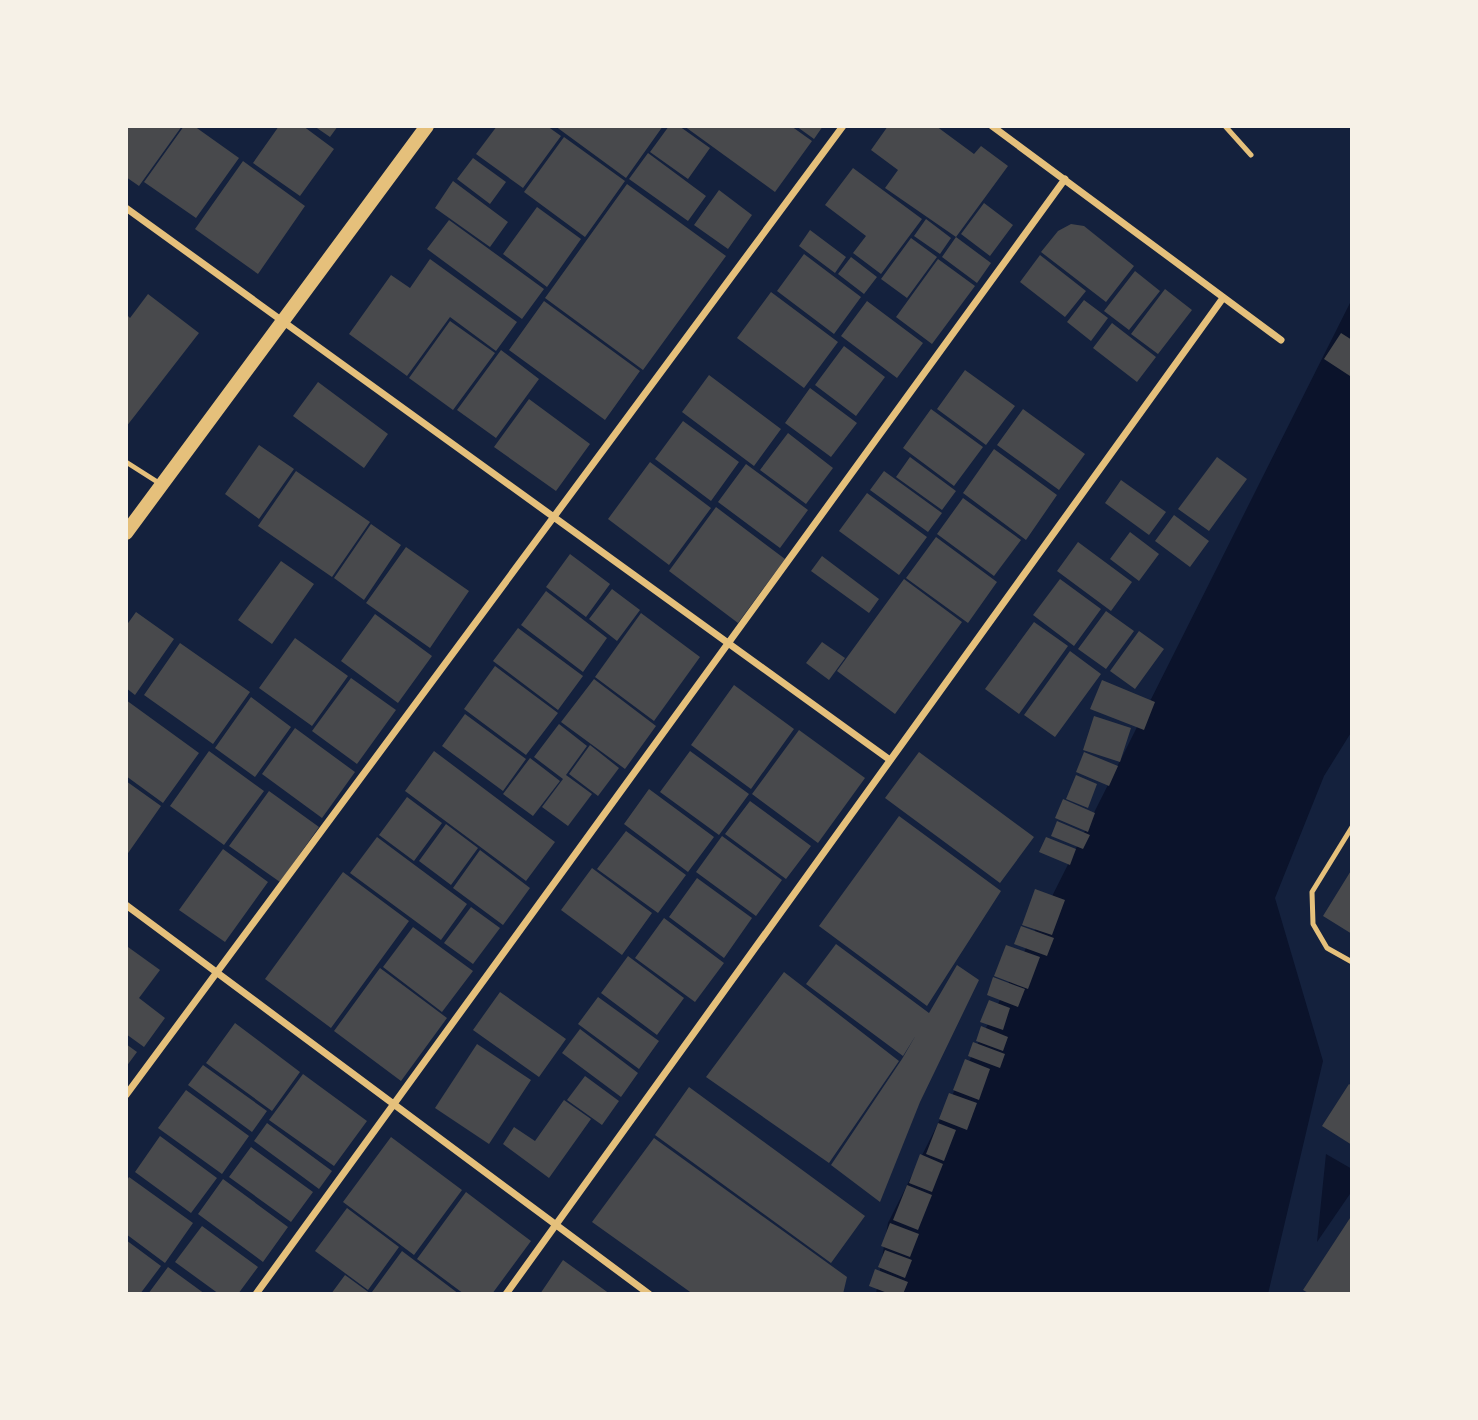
<svg xmlns="http://www.w3.org/2000/svg" width="1478" height="1420" font-family="Helvetica,sans-serif">
	<style>
		.water { fill: #0b132b }
		.building { fill: #48494c }
		.lines { fill: none; stroke-linecap: round; stroke-linejoin: round }
		.service { stroke: #e5c07b; stroke-width: 5 }
		.minor { stroke: #e5c07b; stroke-width: 7 }
		.secondary { stroke: #e5c07b; stroke-width: 14 }
	</style>
	<rect width="100%" height="100%" fill="#14213d"/>
	<path class="water" d="M1352,299V731L1324,776L1275,898L1323,1061L1268,1294H876L888,1223Z
		M1326,1154L1352,1169V1191L1317,1242Z"/>
	<path class="building" d="M126,126H182L139,186L126,177Z
		M184,126H194L239,158L196,218L144,182Z
		M279,126H303L334,149L300,196L253,163Z
		M314,126H338L330,137Z
		M497,126H547L561,136L523,188L476,154Z
		M555,126H663L626,178Z
		M669,126H679L710,148L688,179L650,152Z
		M684,126H791L812,141L775,192Z
		M796,126H823L814,139Z
		M888,126H936L974,154L981,146L1008,166L956,237L885,188L898,170L871,150Z
		M564,137L625,181L585,237L524,192Z
		M648,153L706,196L688,221L629,179Z
		M473,158L506,182L490,204L457,179Z
		M243,161L305,206L258,274L195,229Z
		M853,168L922,219L881,274L853,253L866,236L825,205Z
		M453,181L508,222L490,247L435,208Z
		M627,184L726,256L643,370L545,298Z
		M719,190L752,215L728,249L694,225Z
		M984,203L1013,225L990,256L961,234Z
		M537,207L581,239L547,287L503,254Z
		M926,219L951,238L940,254L914,236Z
		M449,220L544,289L522,319L427,249Z
		M1071,224L1084,226L1134,266L1106,302L1041,252L1058,231Z
		M810,230L846,257L835,273L799,246Z
		M956,237L991,263L977,283L942,257Z
		M911,238L937,257L907,298L881,279Z
		M804,254L861,297L834,334L777,291Z
		M1040,255L1086,291L1065,317L1020,282Z
		M851,257L877,277L864,294L838,274Z
		M430,259L517,322L496,351L450,317L407,376L349,334L391,275L410,288Z
		M938,259L975,286L932,344L896,317Z
		M1135,271L1160,291L1129,330L1104,311Z
		M1165,289L1192,310L1158,354L1131,334Z
		M771,292L838,342L804,388L737,338Z
		M148,294L199,333L126,427V314L130,318Z
		M1084,300L1108,318L1091,341L1067,322Z
		M544,301L640,371L605,420L509,350Z
		M867,301L923,343L897,378L841,336Z
		M450,321L495,353L453,410L409,378Z
		M1112,323L1156,357L1137,382L1093,348Z
		M1341,333L1352,340L1350,376L1324,359Z
		M844,346L885,377L856,416L815,385Z
		M501,350L539,379L496,438L457,410Z
		M965,370L1015,406L986,445L937,409Z
		M709,375L781,429L754,466L682,412Z
		M318,382L388,434L364,468L293,416Z
		M810,388L857,423L831,457L785,423Z
		M529,399L590,444L556,491L494,447Z
		M931,409L983,447L954,486L903,448Z
		M1023,409L1085,454L1059,490L997,445Z
		M683,421L739,462L711,501L655,459Z
		M788,433L833,468L806,504L760,470Z
		M259,445L294,469L259,519L225,494Z
		M994,449L1057,495L1026,540L963,493Z
		M910,457L956,491L942,510L896,477Z
		M1217,457L1247,479L1209,531L1178,509Z
		M650,462L711,508L669,565L608,519Z
		M746,464L808,510L780,548L718,502Z
		M296,471L370,522L332,577L258,526Z
		M884,471L942,513L928,532L870,490Z
		M1121,480L1166,512L1149,535L1105,503Z
		M867,493L927,537L899,575L839,531Z
		M963,498L1021,540L994,576L937,534Z
		M716,507L785,559L738,623L669,571Z
		M1174,515L1209,541L1190,567L1155,541Z
		M371,524L401,545L364,600L334,578Z
		M1130,532L1159,554L1139,581L1110,559Z
		M936,537L997,582L968,623L906,578Z
		M1078,542L1132,582L1111,611L1057,571Z
		M406,547L469,591L430,648L366,603Z
		M570,554L610,584L586,617L546,587Z
		M822,556L879,599L869,613L811,571Z
		M281,561L314,584L272,644L238,620Z
		M904,579L962,622L895,714L837,671Z
		M1060,579L1101,609L1074,646L1033,615Z
		M612,589L640,610L617,641L589,619Z
		M546,591L607,638L583,672L521,625Z
		M1106,611L1134,631L1106,669L1078,649Z
		M136,612L174,639L135,695L126,688V626Z
		M641,613L700,657L654,721L595,677Z
		M375,614L432,656L398,703L341,661Z
		M1034,622L1068,646L1019,714L985,689Z
		M518,628L583,676L558,710L493,661Z
		M1139,631L1164,649L1135,689L1110,671Z
		M295,638L348,676L312,726L259,688Z
		M822,642L845,658L829,680L806,663Z
		M180,643L250,692L213,744L144,695Z
		M1070,651L1101,674L1055,737L1024,715Z
		M495,666L558,713L526,755L464,709Z
		M351,678L396,710L357,764L312,731Z
		M594,679L656,726L625,769L561,722Z
		M1102,680L1155,702L1144,730L1090,709Z
		M734,685L794,729L751,789L691,745Z
		M251,697L291,727L255,777L215,748Z
		M126,700L199,753L163,803L126,776Z
		M465,714L526,759L503,791L442,746Z
		M1094,716L1131,728L1120,762L1083,750Z
		M559,724L587,746L566,775L592,794L568,826L542,807L563,779L534,757Z
		M295,728L355,772L322,818L262,774Z
		M799,730L865,778L818,843L752,794Z
		M590,745L619,768L598,796L569,774Z
		M209,751L264,791L224,845L170,806Z
		M434,751L555,842L526,881L405,791Z
		M690,751L749,794L719,835L660,792Z
		M919,752L1034,837L1000,883L885,798Z
		M1084,752L1118,766L1109,786L1076,772Z
		M530,758L560,781L533,816L503,794Z
		M1076,775L1097,784L1088,808L1066,799Z
		M126,781L161,806L126,856Z
		M649,789L714,837L688,872L624,824Z
		M269,791L319,827L280,882L229,846Z
		M407,797L442,823L414,861L379,835Z
		M1063,799L1095,813L1088,832L1055,818Z
		M750,801L811,846L786,879L725,834Z
		M899,816L1001,891L927,1006L819,926Z
		M1057,821L1090,835L1083,849L1051,836Z
		M446,824L478,848L451,885L419,861Z
		M626,831L686,875L658,913L597,869Z
		M722,836L782,880L756,916L696,872Z
		M377,837L467,904L441,940L350,873Z
		M1046,837L1076,849L1070,865L1039,852Z
		M223,849L268,882L225,942L179,910Z
		M480,850L530,888L503,925L453,888Z
		M592,868L652,913L622,955L561,910Z
		M1352,869V934L1323,916Z
		M343,872L409,921L331,1028L265,979Z
		M697,878L752,918L724,958L669,917Z
		M1035,889L1065,900L1052,935L1022,925Z
		M471,907L500,928L473,964L444,943Z
		M664,918L724,963L695,1002L635,958Z
		M1021,926L1054,938L1047,956L1014,944Z
		M413,927L473,971L442,1012L383,967Z
		M836,944L929,1013L957,965L979,980L920,1102L880,1202L831,1165L902,1059L916,1035L903,1056L806,984Z
		M1006,945L1040,957L1028,989L994,976Z
		M128,947L160,970L139,998L165,1018L144,1047L126,1034Z
		M628,956L684,998L657,1035L601,993Z
		M380,968L447,1018L401,1081L334,1031Z
		M784,972L899,1061L829,1163L706,1077Z
		M993,977L1025,989L1018,1007L987,995Z
		M500,992L566,1039L539,1077L473,1030Z
		M598,997L659,1041L639,1069L578,1024Z
		M989,1000L1010,1008L1003,1030L980,1022Z
		M235,1023L300,1072L272,1111L206,1063Z
		M981,1026L1008,1037L1003,1051L976,1041Z
		M580,1029L638,1073L621,1097L562,1053Z
		M973,1042L1005,1054L1000,1068L968,1056Z
		M126,1044L137,1052L126,1067Z
		M477,1044L531,1080L489,1144L435,1108Z
		M965,1059L990,1069L979,1100L953,1090Z
		M203,1065L267,1111L252,1132L188,1085Z
		M303,1074L367,1121L334,1166L269,1120Z
		M585,1076L619,1101L602,1125L567,1100Z
		M1349,1084L1352,1086V1145L1322,1126Z
		M689,1087L865,1216L831,1263L655,1135Z
		M186,1090L249,1136L222,1174L158,1128Z
		M949,1093L977,1103L967,1130L939,1119Z
		M564,1100L591,1119L549,1178L503,1144L514,1127L535,1141Z
		M267,1123L332,1171L319,1189L254,1141Z
		M938,1123L956,1130L944,1161L926,1154Z
		M160,1136L217,1178L191,1213L135,1172Z
		M391,1137L462,1190L414,1255L343,1202Z
		M654,1138L847,1277L843,1294H693L592,1222Z
		M251,1147L313,1192L291,1222L229,1177Z
		M920,1154L943,1164L932,1192L909,1183Z
		M129,1177L193,1223L165,1263L126,1234V1182Z
		M223,1179L288,1227L263,1262L198,1214Z
		M907,1185L932,1195L918,1230L893,1220Z
		M466,1192L531,1241L492,1294H464L417,1259Z
		M347,1208L399,1247L368,1290L315,1251Z
		M1352,1215V1294H1310L1303,1290Z
		M890,1223L919,1234L910,1257L881,1246Z
		M202,1226L258,1267L238,1294H219L175,1262Z
		M126,1240L161,1266L140,1294H126Z
		M885,1250L912,1260L905,1278L878,1267Z
		M402,1251L459,1294L372,1292Z
		M563,1260L610,1294H540Z
		M168,1267L205,1294H148Z
		M875,1269L908,1282L903,1294H890L869,1286Z
		M345,1275L371,1294H331Z"/>
	<g class="lines">
		<path class="service" d="M1225,126L1251,155
			M126,462L159,483
			M1352,827L1312,892L1313,924L1327,948L1352,962"/>
		<path class="minor" d="M992,126L1281,340
			M126,208L890,760
			M126,905L649,1294
			M126,1095L843,126
			M256,1294L1065,179
			M506,1294L1223,298"/>
		<path class="secondary" d="M126,533L427,126"/>
	</g>
	<rect width="1478" height="1420" fill="none" stroke="#f6f1e7" stroke-width="256"/>
</svg>
